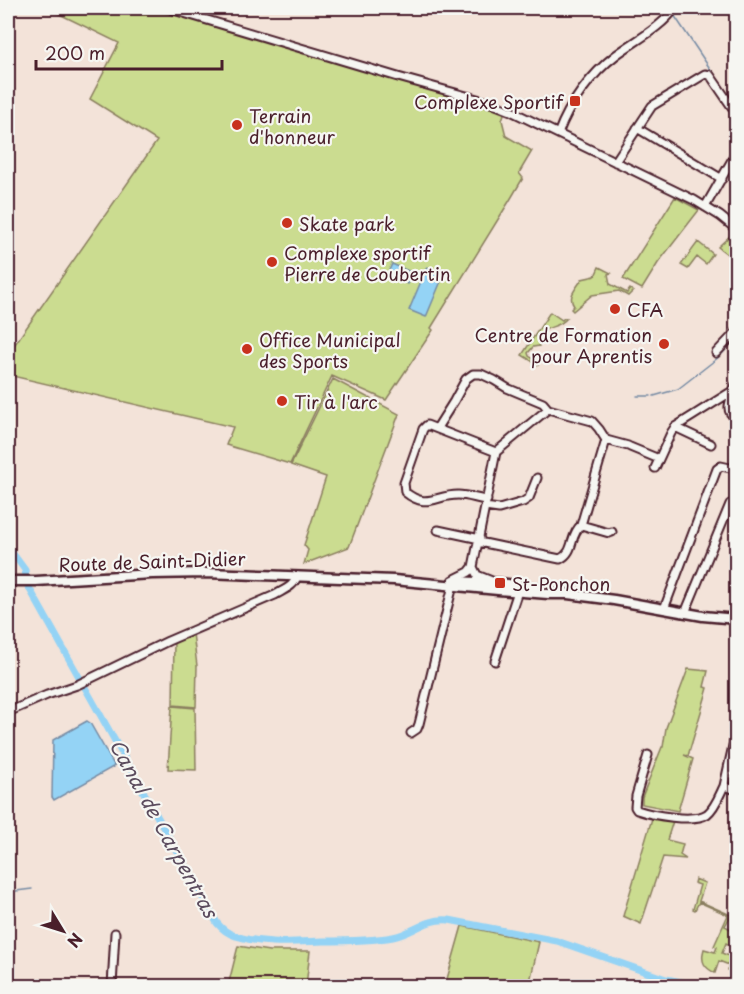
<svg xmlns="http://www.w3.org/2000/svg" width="744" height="994" font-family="'Playpen Sans',sans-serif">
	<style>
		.green { fill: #cbdc90; stroke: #8a7e5e; stroke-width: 1.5 }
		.water { fill: #94d3f5; stroke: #768ba4; stroke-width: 1.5 }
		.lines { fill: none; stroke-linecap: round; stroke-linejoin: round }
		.stream { stroke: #768ba4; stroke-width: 1.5 }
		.canal { stroke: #94d3f5; stroke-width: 7 }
		.minor-casing { stroke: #4a1f2b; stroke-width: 11 }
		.major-casing { stroke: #4a1f2b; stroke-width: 13 }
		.minor { stroke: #f6f6f2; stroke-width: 7 }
		.major { stroke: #f6f6f2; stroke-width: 8 }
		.poi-dot { fill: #c8321e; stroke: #f6f6f2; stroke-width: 2 }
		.labels { text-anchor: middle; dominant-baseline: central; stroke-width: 4.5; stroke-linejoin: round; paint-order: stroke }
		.poi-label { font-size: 18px; fill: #4a1f2b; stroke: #f6f6f2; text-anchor: start }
		.street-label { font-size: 18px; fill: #4a1f2b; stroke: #f6f6f2 }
		.water-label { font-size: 20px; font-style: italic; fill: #5c4c5e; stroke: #f6f6f2 }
	</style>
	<rect width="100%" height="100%" fill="#f3e3d9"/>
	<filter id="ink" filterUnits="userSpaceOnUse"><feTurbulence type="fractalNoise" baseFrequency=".0167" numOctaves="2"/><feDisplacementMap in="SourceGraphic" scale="12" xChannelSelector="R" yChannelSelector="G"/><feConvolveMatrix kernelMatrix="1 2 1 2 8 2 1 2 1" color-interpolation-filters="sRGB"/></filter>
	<g filter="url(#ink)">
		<path class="green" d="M47,8H155L486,104L505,111L502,120L506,136L532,151L519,173L523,178L510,200L431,328L433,330L386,400L332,376L290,464L226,445L233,427L8,375V354L157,141L90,99L119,43Z
			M675,197L699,210L658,263L642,289L623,279Z
			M732,234L736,239V261L718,247Z
			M698,242L713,254L706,264L697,257L688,269L681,265Z
			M599,267L611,273L608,274L610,284L627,293L630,289L633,291L628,296L619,291L592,295L573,311L571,309L574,306C567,296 576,289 582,279L595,276Z
			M550,312L562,320L564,318H567C556,332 540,321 539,346L533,347L528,353L529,356L538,362V365L522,355Z
			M333,379L399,414L349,547L304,564L308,550L304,545L326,477L291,465Z
			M193,633L197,666L196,707L173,705L174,640Z
			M688,669L708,671L704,687L708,688L688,756L684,755L693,759L678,811L642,804V797L662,747H663L666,728Z
			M172,706L195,708L196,770L168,769Z
			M653,815L672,818L673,821L667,840L683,844L680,855L686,859L663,857L641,924L623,916Z
			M695,879L705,883L699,901L731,915L725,926L736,932V944L732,946L726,943L722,953L731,957L734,953L736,954V964L734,971L728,970L729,965L719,961L715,973C705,968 700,962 704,949L715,952L717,947L714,946L728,915L699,902L695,910L693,909L700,885L694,883Z
			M462,926L539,942L529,986H445Z
			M238,946L269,951H310L306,986H228Z"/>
		<path class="water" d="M392,264L413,273L408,284L387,275Z
			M427,267L444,274L426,317L409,310Z
			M87,721L90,723L114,765L113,767L54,800L52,797L53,740Z"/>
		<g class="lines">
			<path class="stream" d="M674,15L713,73
				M721,355L736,339
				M637,396H651
				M654,396L678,389L719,357
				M114,765L125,759
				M8,892L32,889"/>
			<path class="canal" d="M8,547L25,570L27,584L217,923C222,929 228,934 236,936C264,945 294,942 323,941C346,941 370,941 393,937C414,933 425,918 449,920L557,941L666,979L702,986"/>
			<defs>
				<path id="minor" d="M167,8L398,77L488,102L511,111L694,200L720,216L736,229
					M637,128L722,179
					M558,134C569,104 591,74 616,55C636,40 661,28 675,8
					M615,162L652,106L705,74L710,75L736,113
					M705,207L736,153
					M716,353L736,332
					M734,390C730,401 724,412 736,418
					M675,427L711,444
					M437,428L454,401L466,379L473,374H481L494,380L507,388L543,403L548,409L592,421L599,429L606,440L581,525C569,536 575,552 560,559L479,542
					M606,440L628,446
					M630,447L659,459
					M655,468L671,433L675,427L734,390L736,384
					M487,500C477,499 468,495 458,495C435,495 427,510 405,492L404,483L423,429L427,425L496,452
					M485,507L499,509L523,502L529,498L537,478
					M581,525L609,533L612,532
					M438,530L480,539
					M453,580L469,572L473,567
					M492,581L477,575L473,567L496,452L548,409
					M664,609L717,469L721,466L730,468
					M685,613L730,504
					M495,661L519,588
					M8,712L47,695L77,685L168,641L275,595C283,590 295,586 297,576
					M411,733L417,729L419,724L453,585
					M648,755L636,796L635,807L637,810C652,815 693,823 707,814C715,808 720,794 724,786L736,790
					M724,786L736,732
					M112,986L115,933"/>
				<path id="major" d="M8,581H36L152,574L206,573L394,580L498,590L548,594H564
					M453,581L500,583L536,588
					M560,593L614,600L703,616L736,619"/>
			</defs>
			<use href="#minor" class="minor-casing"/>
			<use href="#major" class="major-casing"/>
			<use href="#minor" class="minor"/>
			<use href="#major" class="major"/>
		</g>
	</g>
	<g class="poi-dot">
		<rect x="569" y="95" width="12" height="12" rx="3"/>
		<circle cx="237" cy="125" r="6"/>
		<circle cx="287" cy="223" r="6"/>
		<circle cx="272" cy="262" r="6"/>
		<circle cx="615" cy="309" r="6"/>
		<circle cx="664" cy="344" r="6"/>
		<circle cx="247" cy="349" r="6"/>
		<circle cx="282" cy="401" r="6"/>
		<rect x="494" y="577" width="12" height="12" rx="3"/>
	</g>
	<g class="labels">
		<g class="poi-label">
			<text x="563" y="101" text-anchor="end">Complexe Sportif</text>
			<text x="249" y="115">Terrain<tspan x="249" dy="21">d'honneur</tspan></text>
			<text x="299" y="223">Skate park</text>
			<text x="284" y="252">Complexe sportif<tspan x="284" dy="21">Pierre de Coubertin</tspan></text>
			<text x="627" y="309">CFA</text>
			<text x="652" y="334" text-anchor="end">Centre de Formation<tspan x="652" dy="21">pour Aprentis</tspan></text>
			<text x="259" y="339">Office Municipal<tspan x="259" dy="21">des Sports</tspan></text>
			<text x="294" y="401">Tir à l'arc</text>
			<text x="512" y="583">St-Ponchon</text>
		</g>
		<g class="street-label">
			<text transform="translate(152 561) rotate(-2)">Route de Saint-Didier</text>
		</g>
		<g class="water-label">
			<text transform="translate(164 828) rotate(61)">Canal de Carpentras</text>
		</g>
	</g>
	<rect width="744" height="994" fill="none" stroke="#f6f6f2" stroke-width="30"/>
	<rect x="15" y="15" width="714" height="964" fill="none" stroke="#4a1f2b" stroke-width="2" filter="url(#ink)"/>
	<g transform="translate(63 931) rotate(128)" stroke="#f6f6f2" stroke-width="4.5" paint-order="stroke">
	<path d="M0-4.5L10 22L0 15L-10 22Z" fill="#4a1f2b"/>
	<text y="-9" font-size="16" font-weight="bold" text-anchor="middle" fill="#4a1f2b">N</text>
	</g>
	<path d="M36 60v9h186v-9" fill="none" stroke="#4a1f2b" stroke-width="3"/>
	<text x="45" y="60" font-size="18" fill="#4a1f2b" stroke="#f6f6f2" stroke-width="4.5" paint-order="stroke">200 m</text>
</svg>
